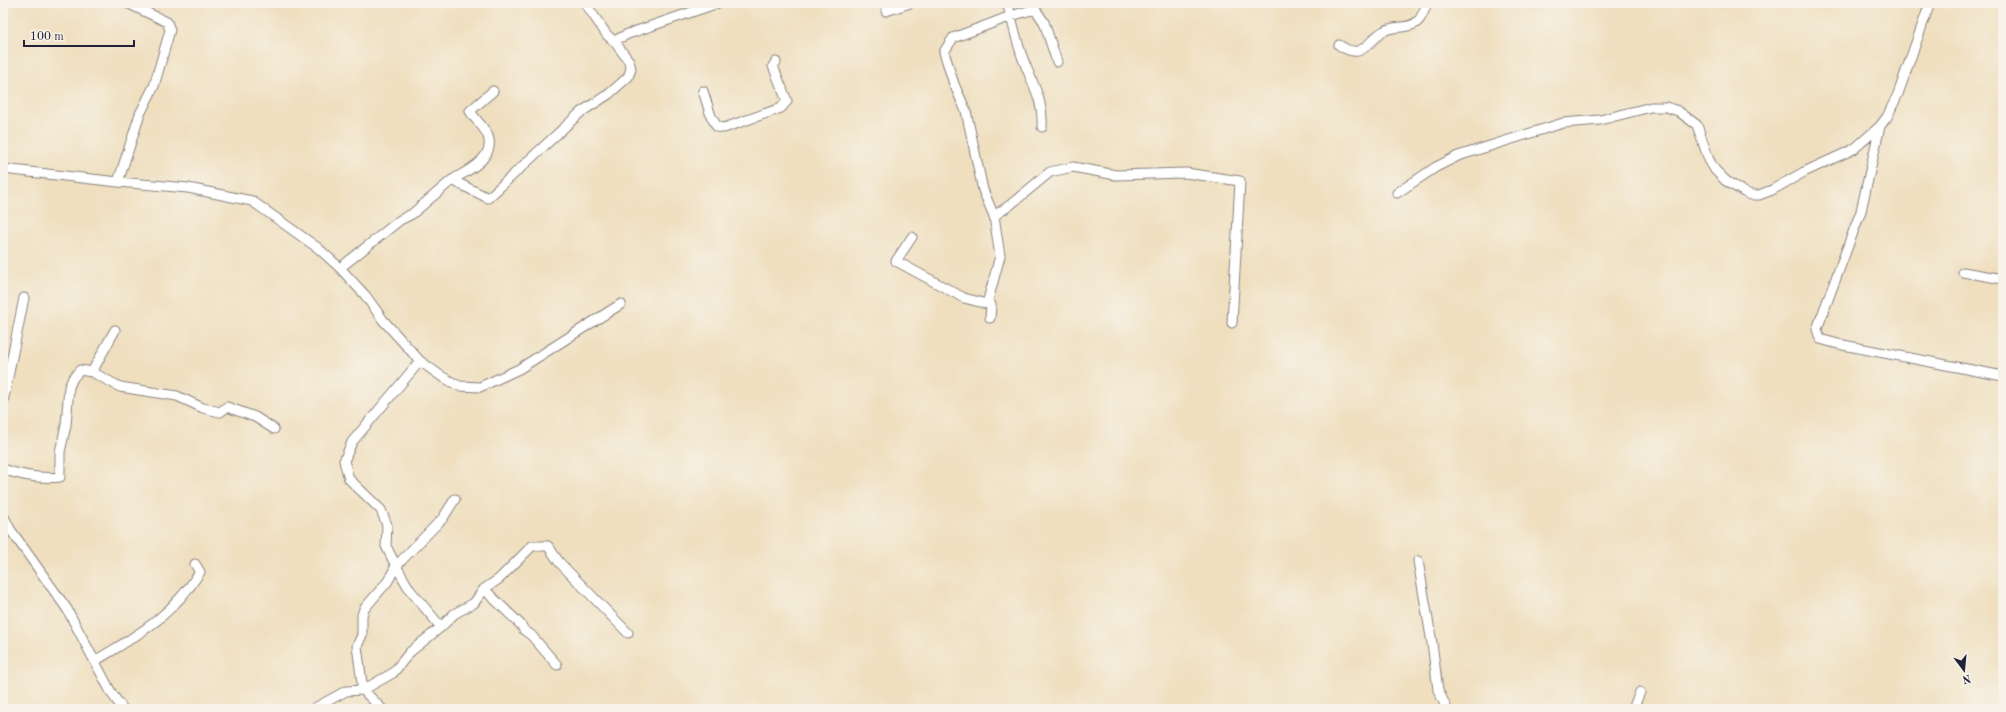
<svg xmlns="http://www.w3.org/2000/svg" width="2006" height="712" font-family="'Old Standard TT',serif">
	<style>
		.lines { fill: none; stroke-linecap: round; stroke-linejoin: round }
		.street-casing { stroke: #88807d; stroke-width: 11 }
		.street { stroke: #fff; stroke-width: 9 }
	</style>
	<rect width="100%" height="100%" fill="#f7f3e8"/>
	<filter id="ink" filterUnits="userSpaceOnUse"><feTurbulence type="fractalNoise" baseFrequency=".025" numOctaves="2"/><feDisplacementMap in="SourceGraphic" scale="8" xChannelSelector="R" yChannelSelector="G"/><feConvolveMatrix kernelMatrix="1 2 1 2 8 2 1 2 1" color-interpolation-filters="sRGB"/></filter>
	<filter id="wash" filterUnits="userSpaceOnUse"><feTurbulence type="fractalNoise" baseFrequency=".012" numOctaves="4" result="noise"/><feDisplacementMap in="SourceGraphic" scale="16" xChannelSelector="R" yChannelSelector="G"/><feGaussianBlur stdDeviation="0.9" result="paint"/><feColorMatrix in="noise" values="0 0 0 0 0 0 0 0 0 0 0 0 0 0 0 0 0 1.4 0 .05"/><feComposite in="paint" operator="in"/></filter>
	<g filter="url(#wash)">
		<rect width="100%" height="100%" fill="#efdfbf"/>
	</g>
	<g filter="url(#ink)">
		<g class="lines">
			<defs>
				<path id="street" d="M585,3L607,35L614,41
					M1007,3C1013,21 1016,41 1023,59C1032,83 1044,101 1042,127
					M886,11L910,3
					M1339,45C1364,62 1367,40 1384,31C1394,25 1411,30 1419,20C1423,15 1425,8 1427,3
					M703,91L711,116L717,127L724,128L781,108L787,101L773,66L776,62
					M1880,126L1861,211L1817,329L1820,339L1838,344L2003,376
					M3,169L118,182L188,188L252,201L318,248L340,268L365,295L383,320L420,361L352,442L344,461L349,479L381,510L387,525L386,546L396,566L388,581L364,609L362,615V635L357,646L363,690L393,673L410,652L441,627L410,590L396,566L443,518L455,499
					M452,180C467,171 496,158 488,136C484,126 475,120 470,111L493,91
					M118,182L140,114L154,86L170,30L167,22L127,3
					M1397,193L1436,167L1458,156L1563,123L1600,120L1651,107H1666L1678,111L1697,125L1709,160L1715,170L1726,181L1744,192L1751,195H1759L1772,190L1804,172L1854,149L1880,126L1887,117L1898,94L1930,3
					M994,216L1010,205L1050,172L1073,167L1116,175L1186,173L1240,181L1232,323
					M912,237L896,261L964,298L987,304
					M340,268L400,220L412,214L452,180L488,198L581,112L609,94L628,77L631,69L629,61L614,41L628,34L718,3
					M1963,272L2003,279
					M990,318L991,305L987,304L1000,256L994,216L983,190L966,111L954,84L944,52L953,38L1011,16L1035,9L1044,22L1057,62
					M420,361L441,376L459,386L480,387L519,369L621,304
					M92,372L120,387L177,396L203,408L220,412L227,407L255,417L274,429
					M3,402L24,298
					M3,469C22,476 40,479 60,477V452L66,425L69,387L73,378L80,370L92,372L115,330
					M3,515L10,529L67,609L112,694L123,709
					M1418,561L1432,643L1438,690L1447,709
					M484,589L521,625L524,630L531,635L557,665
					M441,627L454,614L474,603L484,589L499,579L532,546H548L559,562L628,633
					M95,661C139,634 171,617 200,572L195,564
					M313,709L346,691L363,690L382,709
					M1633,709L1640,692"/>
			</defs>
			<use href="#street" class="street-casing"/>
			<use href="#street" class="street"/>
		</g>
	</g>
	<rect width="2006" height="712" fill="none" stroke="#f7f3e8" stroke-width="16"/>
	<g transform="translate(1964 670) rotate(164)" stroke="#f7f3e8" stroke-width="3" paint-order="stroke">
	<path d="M0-3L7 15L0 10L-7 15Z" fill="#22223b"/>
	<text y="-6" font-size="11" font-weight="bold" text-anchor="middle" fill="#22223b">N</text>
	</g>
	<path d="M24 40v6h110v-6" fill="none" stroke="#22223b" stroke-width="2"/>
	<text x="30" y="40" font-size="12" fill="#22223b" stroke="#f7f3e8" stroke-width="3" paint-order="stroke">100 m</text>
</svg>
